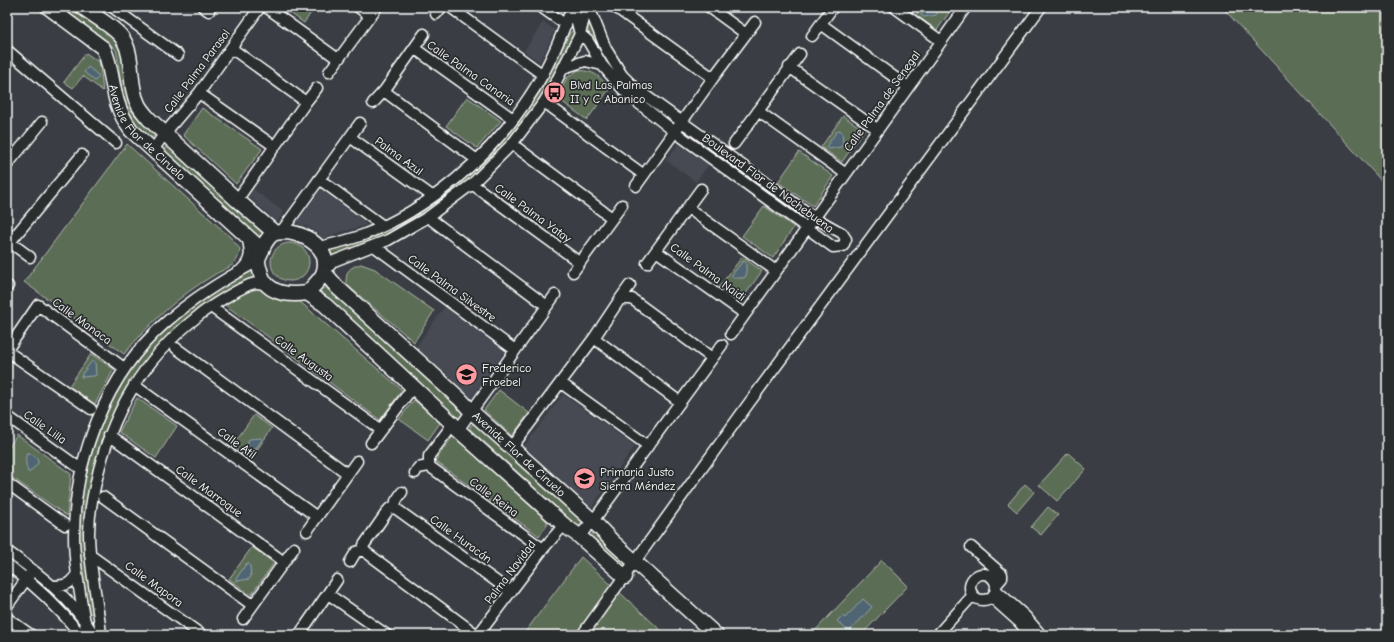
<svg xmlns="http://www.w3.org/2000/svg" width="1394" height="642" font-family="'Comic Neue',sans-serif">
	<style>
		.built { fill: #464953 }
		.green { fill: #5c6d56; stroke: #aeb6aa }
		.water { fill: #4f6573; stroke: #95a3ab }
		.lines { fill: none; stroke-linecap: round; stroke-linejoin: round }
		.street-casing { stroke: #fff; stroke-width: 13 }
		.secondary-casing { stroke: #fff; stroke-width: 17 }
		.street { stroke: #2a2d2e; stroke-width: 10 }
		.secondary { stroke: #2a2d2e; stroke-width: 14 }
		.labels { text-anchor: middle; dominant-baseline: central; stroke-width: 3.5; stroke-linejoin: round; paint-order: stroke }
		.street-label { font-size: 12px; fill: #fff; stroke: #2a2d2e }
		.poi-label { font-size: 12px; fill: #fff; stroke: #2a2d2e; text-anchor: start }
	</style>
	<rect width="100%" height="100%" fill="#3a3e44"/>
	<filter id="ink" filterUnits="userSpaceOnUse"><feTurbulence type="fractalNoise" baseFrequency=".025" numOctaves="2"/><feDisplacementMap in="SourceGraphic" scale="8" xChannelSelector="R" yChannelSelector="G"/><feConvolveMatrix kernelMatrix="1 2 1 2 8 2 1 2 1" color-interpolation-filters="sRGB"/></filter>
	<g filter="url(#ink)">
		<path class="built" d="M543,22L555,30L540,62L524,51Z
			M679,143L709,164L696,182L666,160Z
			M253,189L284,212L277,222L248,196Z
			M321,189L366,223L364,226L337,233L323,239L318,233L308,227L296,223Z
			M445,306L505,351L471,399L415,348Z
			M563,394L635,446L590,510L523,448Z"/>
		<path class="green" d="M58,7H69L116,40L124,57L129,101L131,110L136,116L155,133L154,136L151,138C143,131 134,124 129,115C121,103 120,67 116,50L110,44Z
			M282,7H315L304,23Z
			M922,7H953L937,30L916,15Z
			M1222,7H1387V187Z
			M590,23L605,53L669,117V121L631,93L616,78L588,31L587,24Z
			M574,29L573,38L542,98L513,136L467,182L439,204L389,234L332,256L327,254L330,249L414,215L437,201L465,178L492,153L510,133L538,95L555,64L569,34Z
			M86,53L99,62L100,66L103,91L83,76L73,88L64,82Z
			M578,70C597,72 597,75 610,88L587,120L557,98L567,78Z
			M467,97L501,121L477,148L446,126Z
			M202,108L262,149L236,184L183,135Z
			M843,116L864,130L842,162L821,147Z
			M685,130L806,217L808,219H803L688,135Z
			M127,144L231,238L240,249C238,267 227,267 214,275C178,296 151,322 124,354L24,282Z
			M168,145L171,147L265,235L260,239L165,152V147Z
			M799,152L833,176L813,206L778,182Z
			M764,206L794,227L773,258L742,236Z
			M271 262a19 19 0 1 1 38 0a19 19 0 1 1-38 0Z
			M742,257L762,271L740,302L719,287Z
			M361,264L375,269L434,311L414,342L346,284C346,271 348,268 361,264Z
			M254,270L256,277L242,284L142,367L125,391L112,415L102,439L91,482L94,609L91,614L87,611C83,585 79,559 79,533C80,475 102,409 135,362C142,352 151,343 160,335C188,309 219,287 254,270Z
			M323,285L462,412L463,415L460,419L457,418L319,290Z
			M256,287L262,289L276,298L298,300L402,390L380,420L224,304L242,293Z
			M91,354L114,369L95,404L69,386Z
			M499,390L529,413L512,436L484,410Z
			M137,398L177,426L156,458L119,432Z
			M414,400L440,423L428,440L399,419Z
			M254,415L272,428L250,460L232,446Z
			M473,424H476L580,519L582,523L580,526L578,527L470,429V426Z
			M17,435L71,474L67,516L7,474V450Z
			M453,436L547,521V526L539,536L435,461Z
			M1068,453L1086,469L1057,501L1039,485Z
			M1025,484L1034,492L1017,512L1008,504Z
			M1048,507L1058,515L1041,535L1031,527Z
			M594,533L624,560L628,565L625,568L591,539V535Z
			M252,547L274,563L251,595L229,579Z
			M581,557L666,635H523Z
			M882,560L908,586L861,635H811Z"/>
		<path class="water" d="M926,7H938V11L936,15L924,17L921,15Z
			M88,67L99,76L95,81L84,72Z
			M840,130L842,132L843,143L841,147L829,149L826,147L837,131Z
			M744,261L746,263V276L744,278H733L732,277V275L742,262Z
			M92,361L95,362L96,375L94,376L81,377L82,374Z
			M260,438L262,439L261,441L252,454L250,455L248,453V440L250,439Z
			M28,452L37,458L38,463L30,472H28C26,466 24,456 28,452Z
			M248,563L250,566L251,577L249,579L236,581V579L246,564Z
			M863,599L872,607L849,632L837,621L842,616L845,618Z"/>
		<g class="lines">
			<defs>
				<path id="street" d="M112,7L178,55
					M203,7L209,11
					M266,7L338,59
					M358,7L370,16
					M450,7L543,75
					M541,7L566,25
					M573,7L580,34L588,41L602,65L627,94L675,132L833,247L843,246L846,239
					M589,7L606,49L622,75L635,88L815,218L842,233L846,239
					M615,7L713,78
					M709,7L746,34
					M894,7L941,41
					M436,14L442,7
					M821,24L908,87
					M812,36L833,7
					M231,48L306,102
					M414,48L513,119
					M7,50L116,143
					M789,67L877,129
					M563,68L585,61L602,65
					M329,72L377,7
					M384,91L477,160
					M199,93L274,146
					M544,102L644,175
					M373,103L384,91L424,34
					M758,111L846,174
					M350,137L432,196
					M512,144L612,218
					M734,144L800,54
					M153,150L165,133L199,93L260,7
					M7,165L42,122
					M319,179L383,226
					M472,184L579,262
					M636,186L713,78L755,22
					M237,200L306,102L317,88
					M688,208L776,271
					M428,217L547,306
					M281,232L360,123
					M7,240L30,257
					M10,242L82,155
					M374,246L515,350
					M319,247C333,244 349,240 363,235C428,210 491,156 529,97C548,69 561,38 572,7
					M656,251L745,314
					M647,263L701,189
					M242,269C253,259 250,249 247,236
					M324,272L334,261L388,240L428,217L472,184L512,144L544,102L557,80L580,34L587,7
					M573,272L622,205
					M7,286H8
					M620,299L630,285
					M211,307L381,430
					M731,334L966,7
					M594,338L680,402
					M176,348L348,474
					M7,350L38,305L124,368
					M7,351L91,409
					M561,383L647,445
					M134,385L317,517
					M7,416L81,469
					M458,430L555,295
					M109,435L284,562
					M371,443L413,387
					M512,447L594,338L620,299H632L712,358
					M429,466L543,549
					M415,473L418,468L429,466V456L453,424
					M7,483L65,525
					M103,497L252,605
					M395,508L511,592
					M307,531L357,461
					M579,536L593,521L722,345
					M971,547L1002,574V578L996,585
					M363,550L477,635
					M7,551C42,576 71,598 94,635
					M90,555L202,635
					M350,562L356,552L363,550L364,545L389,509L395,508L396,501L402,492
					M7,564C35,585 59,608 81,635
					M970 587a13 13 0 1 1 26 0a13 13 0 1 1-26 0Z
					M54,586C67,585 69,585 77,574
					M996,590L1025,616L1041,635
					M328,594L387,635
					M991,597L1019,622L1030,635
					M7,606L30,574
					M7,618L31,635
					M243,619L294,548
					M87,635C82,602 74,569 74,536C74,458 106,375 165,323C193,298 224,279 258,261
					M101,635C98,601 89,567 89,533C89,516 92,498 96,482C111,414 142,360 197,317C206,309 246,283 257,283C260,283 263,284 266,285
					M299,635L337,580
					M478,635L543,549L564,525
					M582,635L749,403L1041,7
					M937,635L973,595"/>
				<g id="secondary">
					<path id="s1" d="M48,7L103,48C108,57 109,66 111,75C115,97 118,112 131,130L262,250"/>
					<path d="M82,7C94,16 110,24 120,35C136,54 127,83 138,104C140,109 145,114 149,119L237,200L275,233"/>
					<path d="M288,232C307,235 330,248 324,271C322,279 312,287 307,293C287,296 264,293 260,270C259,268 258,264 258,261C258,257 262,251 263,247C266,241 270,235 275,233C279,232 284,232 288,232Z"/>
					<path id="s2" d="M324,272L337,287L460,399L471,411L593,521L614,543L716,635"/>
					<path d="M307,293L325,305L453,424L458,430L564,525L579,536L625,577"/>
				</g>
			</defs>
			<use href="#street" class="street-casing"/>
			<use href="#secondary" class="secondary-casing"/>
			<use href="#street" class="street"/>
			<use href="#secondary" class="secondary"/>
		</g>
	</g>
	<defs>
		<symbol id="bus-disc" viewBox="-11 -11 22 22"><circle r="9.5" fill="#ff9aa2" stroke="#2a2d2e"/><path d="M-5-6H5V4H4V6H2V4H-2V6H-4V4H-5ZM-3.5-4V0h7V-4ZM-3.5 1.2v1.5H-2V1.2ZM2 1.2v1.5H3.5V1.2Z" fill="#111"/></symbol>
		<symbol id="school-disc" viewBox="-11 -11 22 22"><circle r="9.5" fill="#ff9aa2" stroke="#2a2d2e"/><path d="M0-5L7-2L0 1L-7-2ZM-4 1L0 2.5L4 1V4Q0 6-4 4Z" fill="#111"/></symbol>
	</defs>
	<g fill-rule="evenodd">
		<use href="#bus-disc" x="542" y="80" width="25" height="25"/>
		<use href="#school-disc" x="454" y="362" width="25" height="25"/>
		<use href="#school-disc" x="572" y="466" width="25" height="25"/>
	</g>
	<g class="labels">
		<g class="street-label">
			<text transform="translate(197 71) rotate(-53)">Calle Palma Parasol</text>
			<text transform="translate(471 73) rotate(35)">Calle Palma Canaria</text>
			<text transform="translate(882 101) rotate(-54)">Calle Palma de Senegal</text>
			<text stroke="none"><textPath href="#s1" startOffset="167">Avenide Flor de Ciruelo</textPath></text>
			<text transform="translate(399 156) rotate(36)">Palma Azul</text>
			<text transform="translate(768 183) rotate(36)">Boulevard Flor de Nochebuena</text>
			<text transform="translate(533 213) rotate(36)">Calle Palma Yatay</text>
			<text transform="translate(708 272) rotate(36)">Calle Palma Naidi</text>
			<text transform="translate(452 288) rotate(36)">Calle Palma Silvestre</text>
			<text transform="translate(82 321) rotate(36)">Calle Manaca</text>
			<text transform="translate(304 358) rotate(36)">Calle Augusta</text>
			<text transform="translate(45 427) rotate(35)">Calle Lilla</text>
			<text transform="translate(237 443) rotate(36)">Calle Atil</text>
			<text stroke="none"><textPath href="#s2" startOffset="267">Avenide Flor de Ciruelo</textPath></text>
			<text transform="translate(209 491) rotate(36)">Calle Marroque</text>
			<text transform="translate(494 497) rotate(36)">Calle Reina</text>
			<text transform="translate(461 539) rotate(36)">Calle Huracán</text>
			<text transform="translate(510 572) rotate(-53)">Palma Navidad</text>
			<text transform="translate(154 584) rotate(36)">Calle Mapora</text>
		</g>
		<g class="poi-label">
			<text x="570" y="85">Blvd Las Palmas<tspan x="570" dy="14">II y C Abanico</tspan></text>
			<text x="482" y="368">Frederico<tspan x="482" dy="14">Froebel</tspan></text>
			<text x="600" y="472">Primaria Justo<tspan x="600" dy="14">Sierra Méndez</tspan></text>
		</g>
	</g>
	<rect width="1394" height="642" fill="none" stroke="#2a2d2e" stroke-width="24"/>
	<rect x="12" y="12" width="1370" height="618" fill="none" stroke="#fff" stroke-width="1.5" filter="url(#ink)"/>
</svg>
